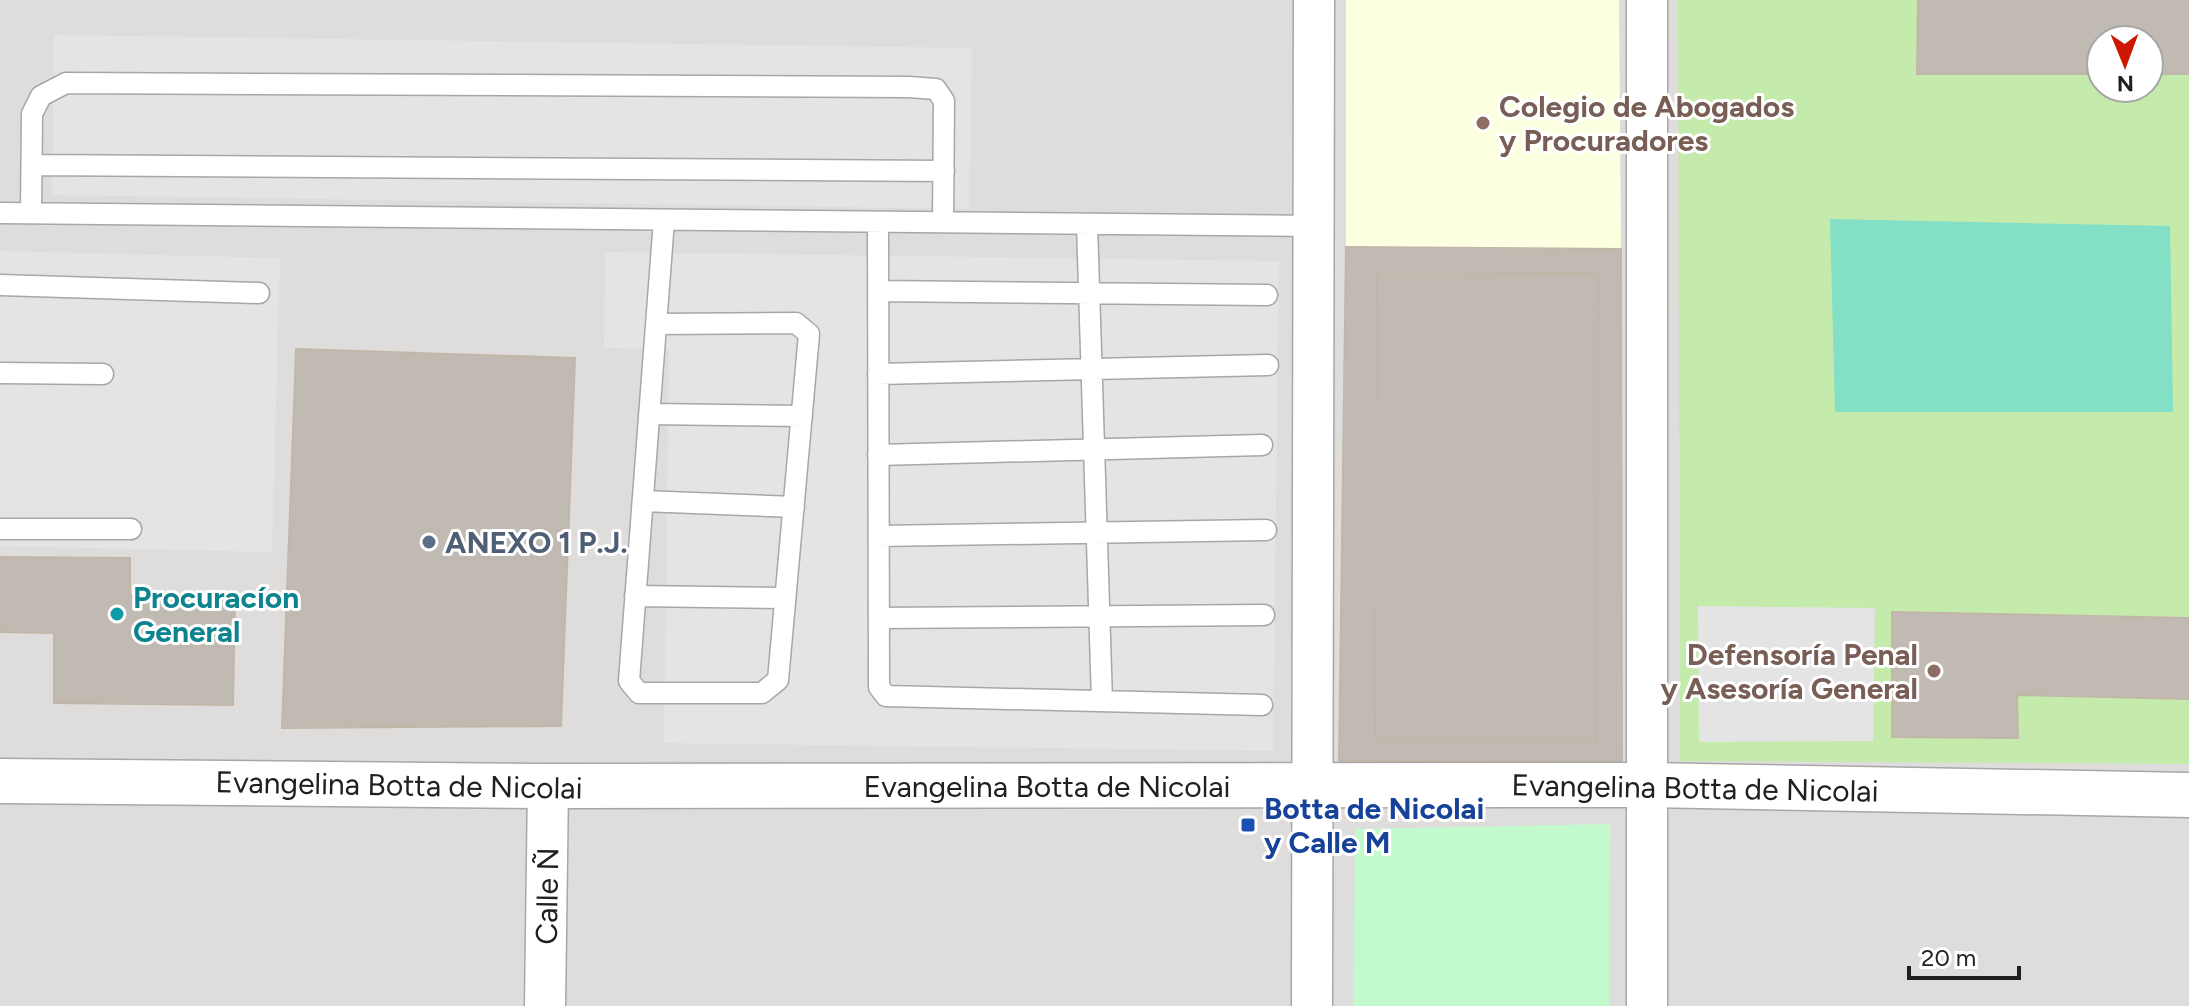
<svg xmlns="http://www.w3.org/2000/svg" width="2189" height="1006" font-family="Figtree,sans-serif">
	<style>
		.residential { fill: #dedddc; fill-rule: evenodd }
		.education { fill: #fcffe0 }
		.grass { fill: #c4ebab; fill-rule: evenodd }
		.park { fill: #c3facd }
		.pitch { fill: #83e0c6 }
		.parking { fill: #e4e4e4 }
		.building { fill: #c1bab2; stroke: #c2b6a8; stroke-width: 2 }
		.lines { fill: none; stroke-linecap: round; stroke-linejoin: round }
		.service-casing { stroke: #a7a7a7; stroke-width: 23 }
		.minor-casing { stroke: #a7a7a7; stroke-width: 43 }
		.tertiary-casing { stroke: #a7a7a7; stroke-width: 47 }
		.service { stroke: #fff; stroke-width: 20 }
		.minor { stroke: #fff; stroke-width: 40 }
		.tertiary { stroke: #fff; stroke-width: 44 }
		.education-dot { fill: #8d6e63; stroke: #fff; stroke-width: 3 }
		.service-dot { fill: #5c6f8a; stroke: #fff; stroke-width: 3 }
		.culture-dot { fill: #0f9aa8; stroke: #fff; stroke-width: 3 }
		.transit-dot { fill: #1a4fb4; stroke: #fff; stroke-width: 3 }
		.labels { text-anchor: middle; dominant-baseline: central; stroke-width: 6; stroke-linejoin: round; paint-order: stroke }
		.education-label { font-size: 30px; font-weight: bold; fill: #785e54; stroke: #fff; text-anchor: start }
		.service-label { font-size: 30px; font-weight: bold; fill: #4e5e75; stroke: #fff; text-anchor: start }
		.culture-label { font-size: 30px; font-weight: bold; fill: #0d838f; stroke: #fff; text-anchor: start }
		.street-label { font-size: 30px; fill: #202020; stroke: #fff }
		.transit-label { font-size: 30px; font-weight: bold; fill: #164399; stroke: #fff; text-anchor: start }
	</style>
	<rect width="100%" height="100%" fill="#f0eee6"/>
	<path class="residential" d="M0,0H2189V1006H0ZM2101,40H2149V88H2101Z"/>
	<path class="education" d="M1346,0H1619L1621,249L1346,247Z"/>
	<path class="grass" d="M1678,0H2189V764L1680,761ZM2101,40H2149V88H2101Z"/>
	<path class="park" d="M1610,824L1609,1006H1353L1355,829Z"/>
	<path class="pitch" d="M1830,219L2170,226L2173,412H1835Z"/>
	<path class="parking" d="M54,35L972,48L969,209L52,195Z
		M0,251L280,258L272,552L0,546Z
		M605,252L1279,261L1273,751L664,743L669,349L604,348Z
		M1698,606L1875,608L1873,741L1699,742Z"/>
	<path class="building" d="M1918,0H2189V74H2149V40H2101V74H1917Z
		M1346,247L1621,249L1622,762L1339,761Z
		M1377,272L1598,273L1596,742L1375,741Z
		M296,349L575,358L561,726L282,728Z
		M0,557L130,558V595L235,593L233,705L54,703V633L0,632Z
		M1892,612L2189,618V699L2017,695L2018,738L1892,737Z"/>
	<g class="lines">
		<defs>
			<path id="service" d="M32,165L944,171
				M0,213L1314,226
				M31,213L32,114L41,96L66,83L909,87L936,89L944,101L943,222
				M878,222L879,687L886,696L1262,705
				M1087,224L1102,701
				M0,285L259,293
				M878,291L1267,295
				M657,324L796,323L809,334L778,680L762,693H639L629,681L664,220
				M0,373L103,374
				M878,374L1268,365
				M649,414L802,416
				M878,455L1262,445
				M643,501L794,507
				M0,529H131
				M879,536L1266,530
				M635,596L785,598
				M879,618L1264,615"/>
			<path id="minor" d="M545,1006L548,786
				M1312,1006L1314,0
				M1647,1006V0"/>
			<path id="tertiary" d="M0,781L548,786L1648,785L2189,795"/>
		</defs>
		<use href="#service" class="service-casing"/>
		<use href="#minor" class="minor-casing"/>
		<use href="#tertiary" class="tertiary-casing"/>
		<use href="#service" class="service"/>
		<use href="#minor" class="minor"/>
		<use href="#tertiary" class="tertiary"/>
	</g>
	<g class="education-dot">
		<circle cx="1483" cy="123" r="8"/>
		<circle cx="1934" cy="671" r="8"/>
	</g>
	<circle class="service-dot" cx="429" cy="542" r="8"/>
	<circle class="culture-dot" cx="117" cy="614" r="8"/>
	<rect class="transit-dot" x="1240" y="817" width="16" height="16" rx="4"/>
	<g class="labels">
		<g class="education-label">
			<text x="1499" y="106">Colegio de Abogados<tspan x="1499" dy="34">y Procuradores</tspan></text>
			<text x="1918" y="654" text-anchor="end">Defensoría Penal<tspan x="1918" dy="34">y Asesoría General</tspan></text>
		</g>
		<g class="service-label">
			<text x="445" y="542">ANEXO 1 P.J.</text>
		</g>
		<g class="culture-label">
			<text x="133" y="597">Procuracíon<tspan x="133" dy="34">General</tspan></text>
		</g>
		<g class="street-label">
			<text transform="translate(399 785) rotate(1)">Evangelina Botta de Nicolai</text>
			<text x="1047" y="786">Evangelina Botta de Nicolai</text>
			<text transform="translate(1695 788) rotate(1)">Evangelina Botta de Nicolai</text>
			<text transform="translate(547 896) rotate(-89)">Calle Ñ</text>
		</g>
		<g class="transit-label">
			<text x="1264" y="808">Botta de Nicolai<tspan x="1264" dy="34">y Calle M</tspan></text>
		</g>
	</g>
	<g transform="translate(2125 64) rotate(179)"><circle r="38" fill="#ffffff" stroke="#a6a6a6" stroke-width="2"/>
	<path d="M0-6L14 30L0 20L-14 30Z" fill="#cf1600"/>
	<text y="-12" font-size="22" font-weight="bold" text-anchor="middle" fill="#202020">N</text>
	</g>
	<path d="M1909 966v12h110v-12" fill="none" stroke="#202020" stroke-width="4"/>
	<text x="1921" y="966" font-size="24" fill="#202020" stroke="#ffffff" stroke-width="6" paint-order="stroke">20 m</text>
</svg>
